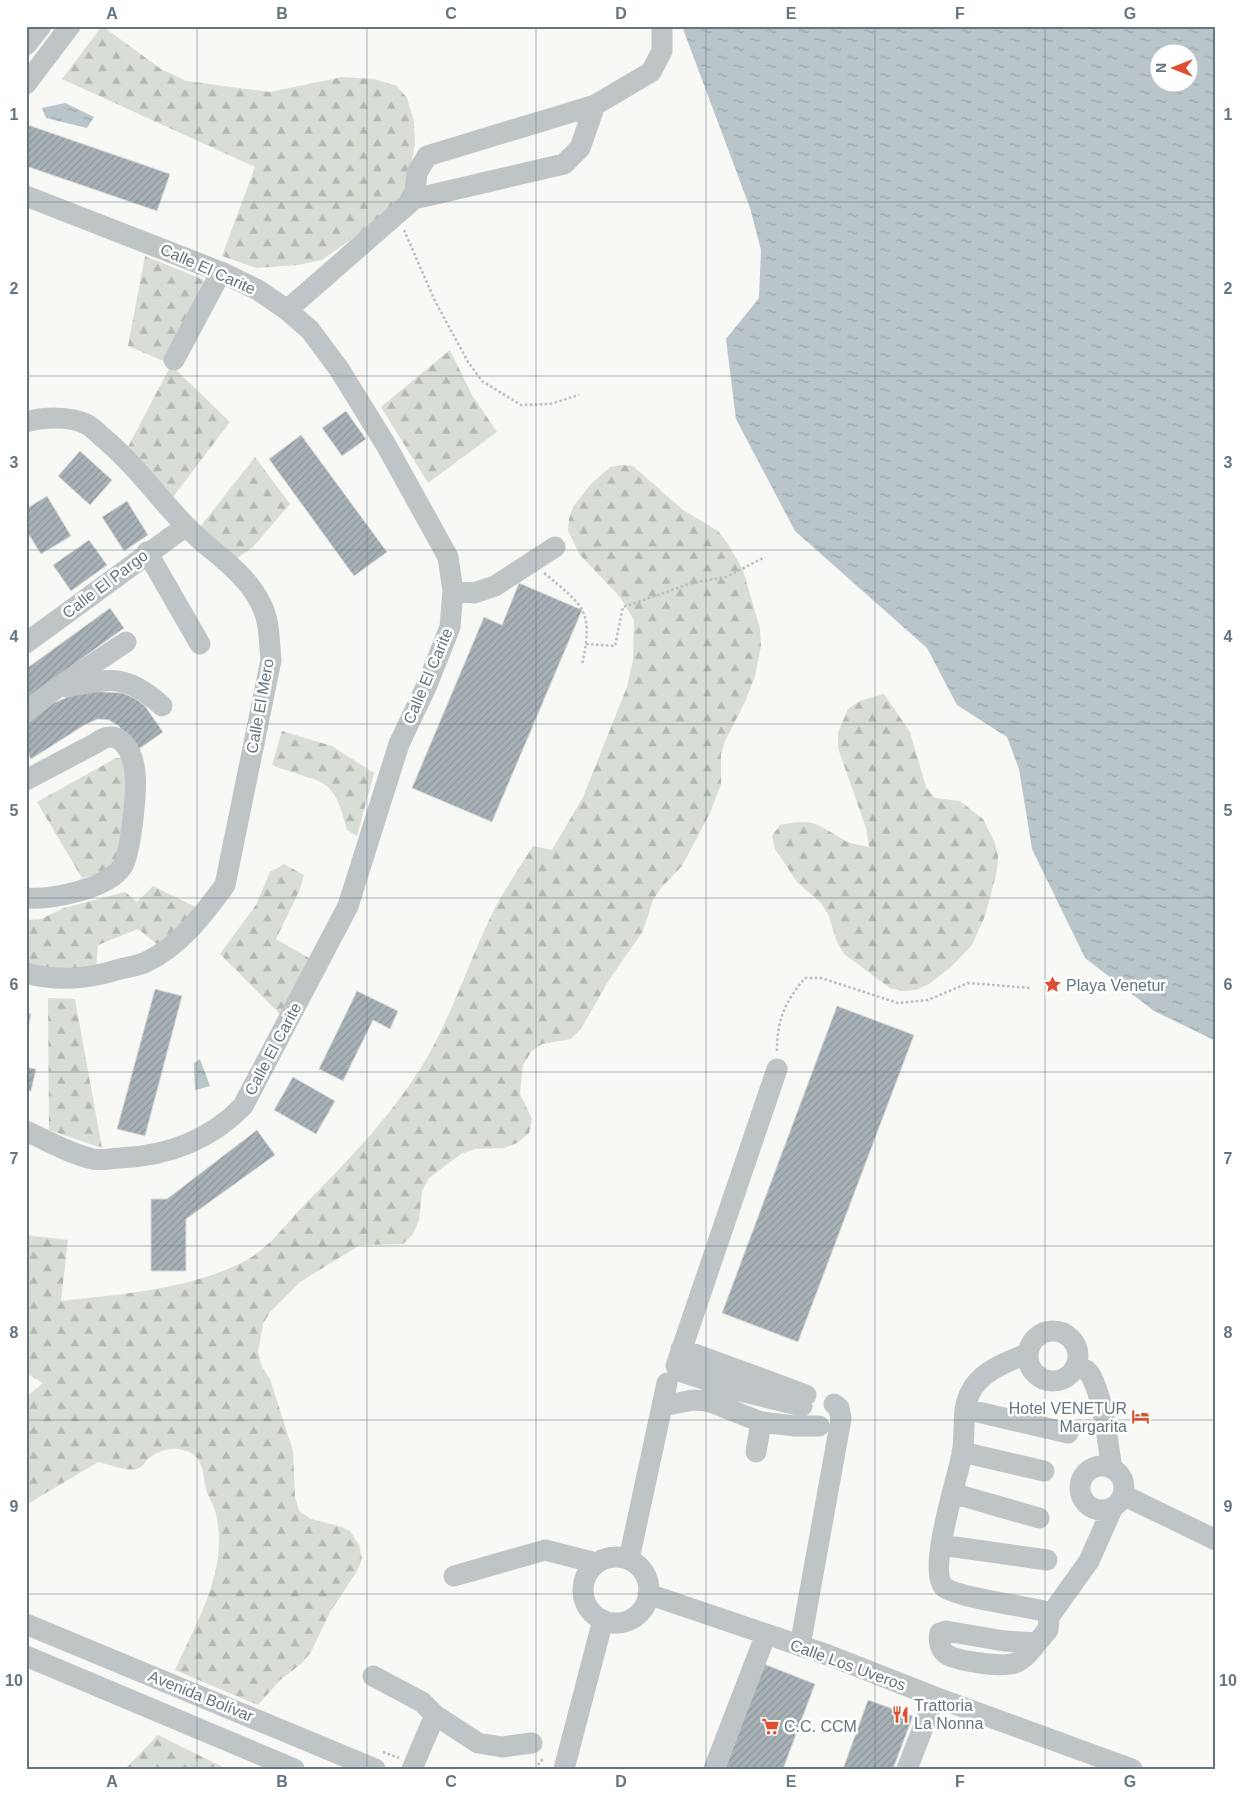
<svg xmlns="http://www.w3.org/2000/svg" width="1242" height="1795" font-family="Helvetica,sans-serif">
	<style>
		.forest { fill: url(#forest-firs) }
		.water { fill: url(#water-ripples); fill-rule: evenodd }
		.building { fill: url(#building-hatch); stroke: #dadad8 }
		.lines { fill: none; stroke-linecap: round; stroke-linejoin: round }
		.path { stroke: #babdbf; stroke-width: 2.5; stroke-dasharray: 2.5 2.5; stroke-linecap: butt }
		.minor { stroke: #bfc4c7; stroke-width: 21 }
		.grid { fill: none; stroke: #64757f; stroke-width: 1; stroke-opacity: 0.55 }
		.labels { text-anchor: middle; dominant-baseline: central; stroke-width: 5; stroke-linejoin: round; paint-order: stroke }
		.street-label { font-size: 16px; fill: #64757f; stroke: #fff }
		.poi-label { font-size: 16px; fill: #64757f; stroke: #fff; text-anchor: start }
		.neatline { fill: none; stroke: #64757f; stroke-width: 2 }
		.grid-label { font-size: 16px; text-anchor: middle; font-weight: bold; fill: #64757f }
	</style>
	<defs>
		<pattern id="forest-firs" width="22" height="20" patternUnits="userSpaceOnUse" patternTransform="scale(1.25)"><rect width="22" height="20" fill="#d8ddd5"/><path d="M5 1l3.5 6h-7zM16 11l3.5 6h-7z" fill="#b3b8b2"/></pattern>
		<pattern id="water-ripples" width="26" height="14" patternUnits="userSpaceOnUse" patternTransform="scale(1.25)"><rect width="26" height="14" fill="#b9c5c9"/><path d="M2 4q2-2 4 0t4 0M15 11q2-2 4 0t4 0" fill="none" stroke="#9aa5a8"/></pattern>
		<pattern id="building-hatch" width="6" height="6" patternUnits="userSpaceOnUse" patternTransform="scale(1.25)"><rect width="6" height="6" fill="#a8b1b6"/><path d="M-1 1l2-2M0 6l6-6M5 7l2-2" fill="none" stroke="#8c9599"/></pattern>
	</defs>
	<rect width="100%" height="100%" fill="#f8f8f5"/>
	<path class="forest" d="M102,26L161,69L186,81L270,92L343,77L374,79L397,86L407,98L414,122L415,144L404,202L322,260L298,265L256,268L222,256L255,167L62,79Z
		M145,256L204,280L168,363L128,346Z
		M450,350L472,395L497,432L428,483L381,407Z
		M171,365L230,422L170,501L128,447Z
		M255,457L290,504L253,547L233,561L200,527Z
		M623,465L633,466L683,510L718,531L728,544L743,570L760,629L761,646L755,676L745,702L725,741L721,754V784L710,813L682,866L661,888L653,900L643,931L609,980L581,1029L571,1039L542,1044L531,1052L523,1065L520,1094L532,1119L529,1133L517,1143L504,1148L475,1149L461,1154L429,1178L422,1191L419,1220L413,1234L403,1244L360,1245L300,1282L270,1312L263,1324L258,1352L262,1367L270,1379L293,1451L295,1497L299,1511L311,1519L339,1526L350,1531L359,1545L362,1559L357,1571L330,1612L311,1652L302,1663L280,1680L258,1705L175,1670C197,1621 229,1570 216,1514C214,1505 208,1497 206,1489C203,1475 204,1456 186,1451C172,1446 158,1450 147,1460C145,1462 142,1467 139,1468C129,1473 109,1464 98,1462L26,1505V1397L43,1383L26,1373V1235L68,1240L61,1301C121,1294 186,1290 241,1263C269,1250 286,1223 307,1202C348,1161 389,1118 420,1069C452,1019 468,961 495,908C506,887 520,867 533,846L552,850L583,797L627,687L633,660L634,620L620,597L580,555L568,531L569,519L573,507L590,485L610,467Z
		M884,694L910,732L926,787L935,798L960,801L983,819L995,843L998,856L997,871L985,916L972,945L952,966L929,984L916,990L903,991L890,988L844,954L837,942L828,914L821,903L797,882L775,849L772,836L780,825C812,818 816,823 842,839C849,844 861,845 869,847L866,828L838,748V733L848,709L860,701Z
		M282,731L332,746L374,773L357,836L347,830C333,771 320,785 272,765Z
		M116,758H124L130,762L123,857L102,873L82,878L37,802Z
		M284,864L304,875L300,889L276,939L316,962L287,1021L220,954L256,905L270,872Z
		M153,886L206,912L163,949L138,929L98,945L96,970L26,967V920L41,919L64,908L125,892L137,902Z
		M48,998L75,999L102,1148L49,1130Z
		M158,1735L227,1769H125Z"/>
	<path class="water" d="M682,26H1216V1041L1154,1011L1085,958L1032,849L1019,769L1007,737L957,705L927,648L795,531L736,419L726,339L759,298L761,250L750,208ZM1160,52H1190V82H1160Z
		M65,103L94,117L87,128L46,118L42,108Z
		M200,1059L210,1086L195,1090L194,1063Z"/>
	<path class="building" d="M28,125L170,174L157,211L26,166Z
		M346,411L366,439L342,456L322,428Z
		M301,435L387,552L354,576L269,459Z
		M80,451L112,480L90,505L58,476Z
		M47,496L71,536L41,554L26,530V509Z
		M127,501L148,535L124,551L102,517Z
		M89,540L107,565L71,591L53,565Z
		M519,583L582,610L492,822L412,788L484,617L502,625Z
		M110,608L124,628L26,699V669Z
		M88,691L123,693L136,699L145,706L163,732L136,751L119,726L109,720L98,719L86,724L31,759L26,750V722L54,703L70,696Z
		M155,989L182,996L145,1136L117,1129Z
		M357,991L398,1011L390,1029L373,1020L343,1081L319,1069Z
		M837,1006L914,1035L798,1342L722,1313Z
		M26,1013L31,1014L27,1033H26Z
		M26,1067L36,1069L31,1091L26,1090Z
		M293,1077L335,1101L316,1134L274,1110Z
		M257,1130L275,1155L186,1219V1271H151V1199H167Z
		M764,1664L815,1684L783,1769H725Z
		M868,1700L913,1716L893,1769H843Z"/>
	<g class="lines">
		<path class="path" d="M404,230L435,301L468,362L482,381L521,405L550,404L579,395
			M544,573C584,606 594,611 582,664
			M586,644L615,646L623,607L692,583L726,577L765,557
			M777,1051C777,1019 785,1002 805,978H821L898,1003L928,1000L968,983L1030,988
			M383,1752L399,1758
			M535,1769L544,1757"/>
		<path class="minor" d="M26,45L41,26
			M26,84L70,26
			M26,196L221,272L258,290L287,310L310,330L339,369L386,445L448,557L453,591L450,627L427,685L399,744L348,906L243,1106C210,1140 167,1156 120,1158C112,1158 101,1161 93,1159C70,1154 48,1141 26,1131
			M414,199L417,173L427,156L595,105L651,72L662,51V26
			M287,310L414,199L564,164L580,148L595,105
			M174,360L221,272
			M26,422C44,417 69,416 86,424C92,427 97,432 101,436C133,462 157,496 185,525C210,552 244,569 261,604C270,621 269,641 271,660L225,885C204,914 179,947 146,962C138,966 128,967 120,969C88,979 59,982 26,973
			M147,552L200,644
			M453,591L474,593L495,586L555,547
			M26,643L186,526
			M67,687C111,678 127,674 162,706
			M26,712L54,690L126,642
			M26,780L96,743C119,725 133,751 135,773C137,790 131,854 122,867C107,889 51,900 26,898
			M1028 1356a25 25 0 1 1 50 0a25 25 0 1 1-50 0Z
			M681,1349L806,1395
			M1028,1353C1006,1363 980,1371 970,1393C961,1412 966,1434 962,1454C958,1477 927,1570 944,1587C955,1597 1024,1606 1043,1611L1049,1617L1048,1630C1038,1640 1028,1658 1015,1663C1004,1668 956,1661 946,1654C940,1649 938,1641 940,1633L946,1631L1004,1641L1037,1643
			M1076,1365C1082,1367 1088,1370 1091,1376C1104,1400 1107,1440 1112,1468
			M676,1366L777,1069
			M682,1372L740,1391L802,1406
			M662,1406L693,1400L708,1401L761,1422L795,1426H819
			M965,1409L1068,1433
			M756,1452L761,1422
			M962,1452L1044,1471
			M1080 1488a22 22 0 1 1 44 0a22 22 0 1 1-44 0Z
			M952,1493L1039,1518
			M1123,1495L1216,1540
			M941,1545L1047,1560
			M583 1590a33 33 0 1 1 66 0a33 33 0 1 1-66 0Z
			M629,1559L667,1383
			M454,1576L545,1550L596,1563
			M648,1594L828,1655L935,1697L1132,1769
			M1049,1617L1089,1561L1113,1507
			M26,1624L375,1769
			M800,1646L841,1419L839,1408L834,1404
			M26,1656L294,1769
			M373,1676L422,1702L435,1715L478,1743L502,1747L532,1743
			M412,1769L435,1715
			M564,1769L603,1620
			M714,1769L766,1634
			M907,1769L935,1697"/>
	</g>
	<path class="grid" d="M197,26V1769M367,26V1769M536,26V1769M706,26V1769M875,26V1769M1045,26V1769M26,202H1216M26,376H1216M26,550H1216M26,724H1216M26,898H1216M26,1072H1216M26,1246H1216M26,1420H1216M26,1594H1216"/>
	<defs>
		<symbol id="sight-bare" viewBox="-9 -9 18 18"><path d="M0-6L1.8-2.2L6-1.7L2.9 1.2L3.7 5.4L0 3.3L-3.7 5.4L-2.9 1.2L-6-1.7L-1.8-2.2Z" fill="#dc4f31" stroke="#fff" stroke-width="2.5" paint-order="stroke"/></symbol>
		<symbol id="hotel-bare" viewBox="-9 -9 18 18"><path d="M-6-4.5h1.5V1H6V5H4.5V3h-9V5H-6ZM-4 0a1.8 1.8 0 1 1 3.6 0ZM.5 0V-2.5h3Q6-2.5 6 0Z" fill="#dc4f31" stroke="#fff" stroke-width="2.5" paint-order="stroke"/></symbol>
		<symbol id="restaurant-bare" viewBox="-9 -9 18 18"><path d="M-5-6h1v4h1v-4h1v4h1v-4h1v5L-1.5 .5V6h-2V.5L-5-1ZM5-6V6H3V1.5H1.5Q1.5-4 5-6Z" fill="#dc4f31" stroke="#fff" stroke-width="2.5" paint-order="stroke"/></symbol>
		<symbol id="supermarket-bare" viewBox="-9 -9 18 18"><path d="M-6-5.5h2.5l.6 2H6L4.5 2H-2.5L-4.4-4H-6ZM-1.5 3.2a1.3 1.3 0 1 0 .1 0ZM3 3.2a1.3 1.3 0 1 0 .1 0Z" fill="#dc4f31" stroke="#fff" stroke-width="2.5" paint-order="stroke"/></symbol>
	</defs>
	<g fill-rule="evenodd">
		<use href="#sight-bare" x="1040" y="972" width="25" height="25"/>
		<use href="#hotel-bare" x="1128" y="1404" width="25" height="25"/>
		<use href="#restaurant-bare" x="888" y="1702" width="25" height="25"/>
		<use href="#supermarket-bare" x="758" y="1714" width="25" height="25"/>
	</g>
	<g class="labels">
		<g class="street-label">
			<text transform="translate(208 269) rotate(24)">Calle El Carite</text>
			<text transform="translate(105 584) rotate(-37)">Calle El Pargo</text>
			<text transform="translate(428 676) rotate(-67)">Calle El Carite</text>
			<text transform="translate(260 706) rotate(-80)">Calle El Mero</text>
			<text transform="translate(273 1049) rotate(-62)">Calle El Carite</text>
			<text transform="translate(848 1665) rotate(20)">Calle Los Uveros</text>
			<text transform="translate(201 1696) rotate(22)">Avenida Bolívar</text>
		</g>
		<g class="poi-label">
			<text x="1066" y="985">Playa Venetur</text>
			<text x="1127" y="1408" text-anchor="end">Hotel VENETUR<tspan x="1127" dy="18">Margarita</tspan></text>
			<text x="914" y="1705">Trattoria<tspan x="914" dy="18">La Nonna</tspan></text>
			<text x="784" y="1726">C.C. CCM</text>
		</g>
	</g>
	<rect width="1242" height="1795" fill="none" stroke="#ffffff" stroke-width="55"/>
	<g transform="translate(1174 68) rotate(270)"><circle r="24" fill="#ffffff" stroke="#c1c8cc"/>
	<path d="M0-4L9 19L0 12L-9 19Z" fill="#dc4f31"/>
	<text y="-8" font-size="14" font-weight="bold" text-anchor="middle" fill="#64757f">N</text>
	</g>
	<rect x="28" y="28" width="1186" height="1740" class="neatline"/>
	<g class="grid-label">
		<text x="112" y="19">A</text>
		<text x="282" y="19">B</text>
		<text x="451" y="19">C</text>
		<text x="621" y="19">D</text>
		<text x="791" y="19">E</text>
		<text x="960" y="19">F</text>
		<text x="1130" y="19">G</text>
		<text x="14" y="120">1</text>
		<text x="1228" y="120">1</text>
		<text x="14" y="294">2</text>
		<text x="1228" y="294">2</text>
		<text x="14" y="468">3</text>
		<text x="1228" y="468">3</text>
		<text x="14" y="642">4</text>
		<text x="1228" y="642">4</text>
		<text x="14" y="816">5</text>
		<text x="1228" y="816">5</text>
		<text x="14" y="990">6</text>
		<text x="1228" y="990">6</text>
		<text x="14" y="1164">7</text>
		<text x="1228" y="1164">7</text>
		<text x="14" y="1338">8</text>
		<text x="1228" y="1338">8</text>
		<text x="14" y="1512">9</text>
		<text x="1228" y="1512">9</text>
		<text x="14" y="1686">10</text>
		<text x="1228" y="1686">10</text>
		<text x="112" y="1787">A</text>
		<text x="282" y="1787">B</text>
		<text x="451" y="1787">C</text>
		<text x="621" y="1787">D</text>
		<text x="791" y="1787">E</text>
		<text x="960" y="1787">F</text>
		<text x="1130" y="1787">G</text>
	</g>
</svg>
